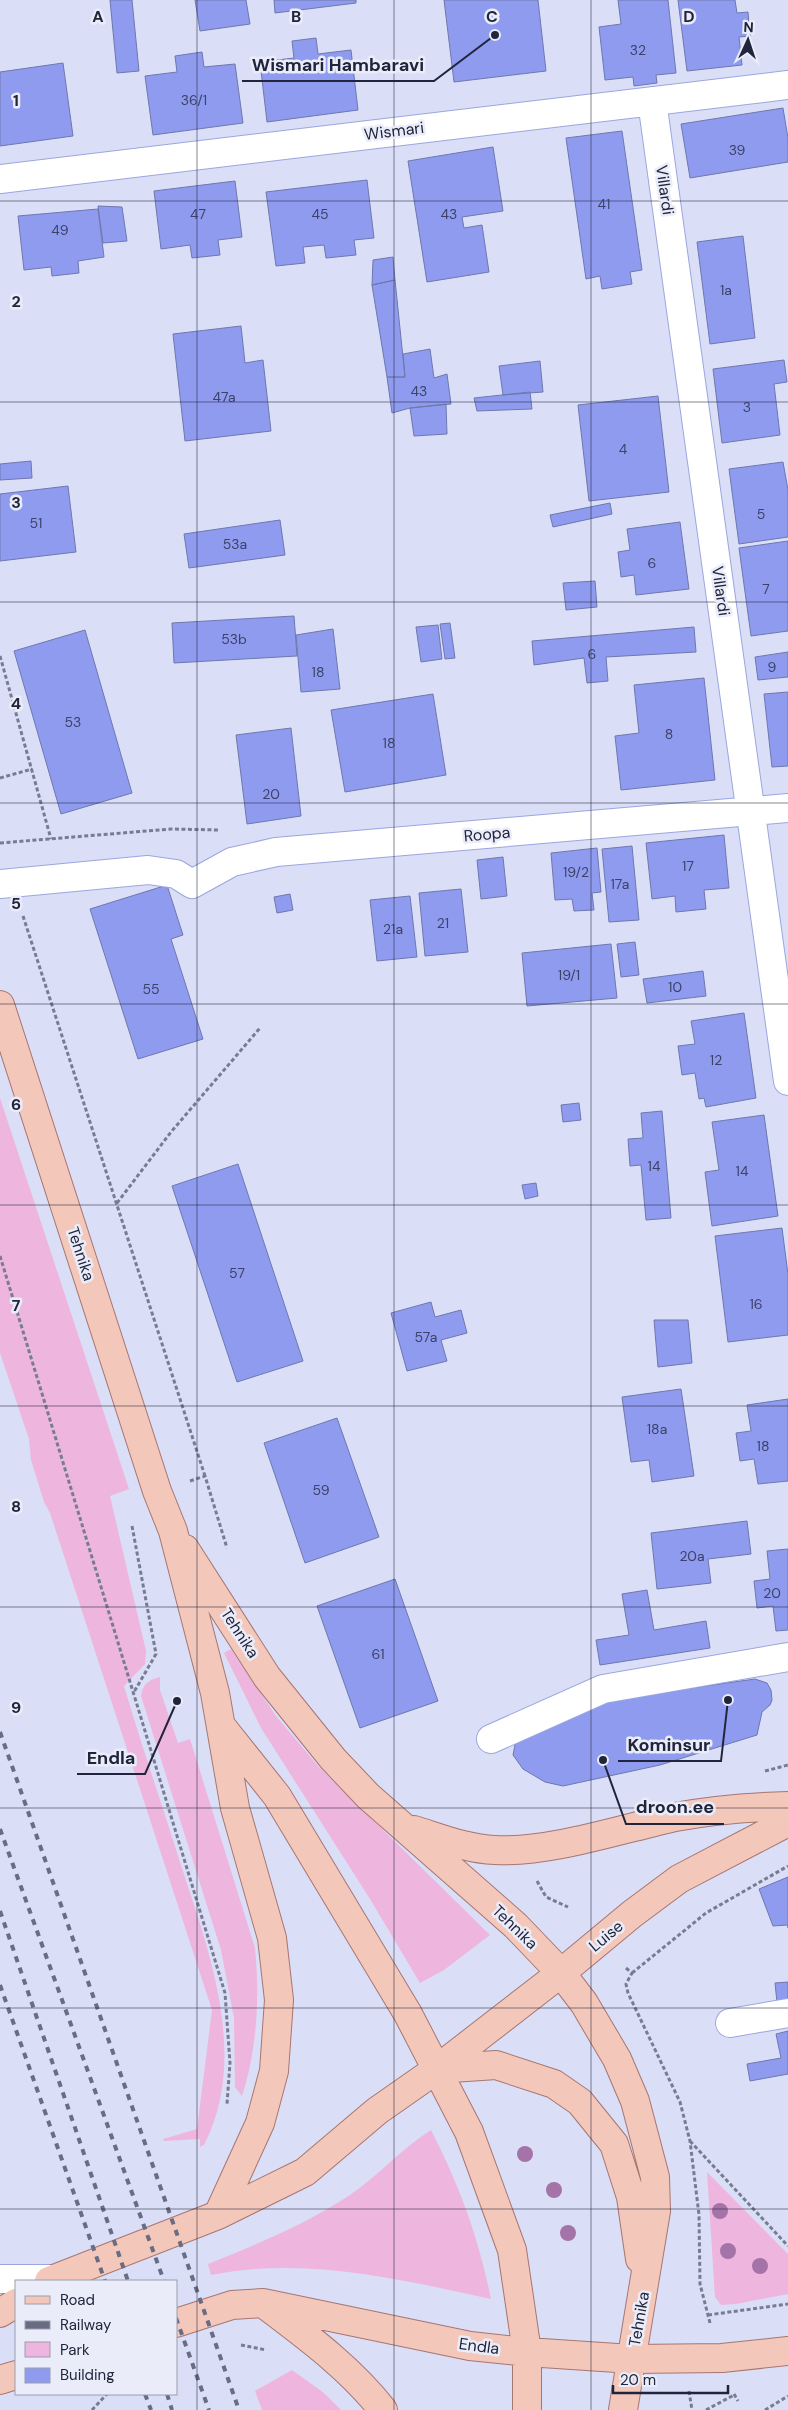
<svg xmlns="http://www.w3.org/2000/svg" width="788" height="2410" font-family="'DM Sans',sans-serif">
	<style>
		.green { fill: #eeb5df }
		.building { fill: #8e9bef; stroke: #6e78ae }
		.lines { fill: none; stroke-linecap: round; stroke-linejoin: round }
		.minor-casing { stroke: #9ba6df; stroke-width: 30 }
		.major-casing { stroke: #a67671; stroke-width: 30 }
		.path { stroke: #787c93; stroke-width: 3; stroke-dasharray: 4 2.5; stroke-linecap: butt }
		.minor { stroke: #fff; stroke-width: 28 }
		.major { stroke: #f4c7bb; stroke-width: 28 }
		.rail { stroke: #696d84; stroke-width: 4; stroke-dasharray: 6 6; stroke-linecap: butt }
		.tree { fill: #a473a8 }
		.grid { fill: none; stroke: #21253b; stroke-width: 1; stroke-opacity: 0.55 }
		.labels { text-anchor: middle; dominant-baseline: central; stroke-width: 5; stroke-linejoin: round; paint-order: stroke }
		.number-label { font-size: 14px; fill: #3c4268 }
		.street-label { font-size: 16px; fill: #21253b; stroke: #eaedf9 }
		.grid-label { font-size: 16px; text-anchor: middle; font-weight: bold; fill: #21253b; stroke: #eaedf9; stroke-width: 5; stroke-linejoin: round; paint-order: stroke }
		.leader { fill: none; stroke: #21253b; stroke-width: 2 }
		.callout-dot { fill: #21253b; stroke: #eaedf9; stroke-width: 2 }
		.callout-label { font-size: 18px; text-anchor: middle; font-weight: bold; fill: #21253b; stroke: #eaedf9; stroke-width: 5; stroke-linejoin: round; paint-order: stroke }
	</style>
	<rect width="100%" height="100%" fill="#dadff7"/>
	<path class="green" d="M0,1098L129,1489L110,1496L146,1651L145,1664L124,1686C141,1744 161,1801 179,1859C208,1949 250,2055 204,2145L200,2147V2139L164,2141L163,2139L197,2129L212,2010L50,1513L44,1502L31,1460L29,1439L0,1353Z
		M231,1649L276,1716L319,1767L490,1935L444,1970L420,1983L370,1899L261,1728L224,1653Z
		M160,1677V1690L178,1743L190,1739L255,1948C260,1997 257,2050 242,2096L235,2087L234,2018L221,1950L141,1696C143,1684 148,1680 160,1677Z
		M431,2130C460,2187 478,2236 491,2299C399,2279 305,2256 211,2275L208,2264C258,2244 306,2224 350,2195C379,2175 402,2148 431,2130Z
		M707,2172L788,2254V2294L736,2304L721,2305L715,2297Z
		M292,2370L324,2393L341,2410H262L255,2391Z"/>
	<path class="building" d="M110,0H132L139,71L117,73Z
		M195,0H246L250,24L200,31Z
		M274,0H356V3L275,13Z
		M444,0H538L546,71L454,82Z
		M618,0H668L676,73L656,75L657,83L634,86L633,77L605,80L599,27L621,24Z
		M678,0H735L737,13L748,12L750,36L739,37L742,65L687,71Z
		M316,38L318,54L351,50L358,110L267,122L260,62L294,58L292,41Z
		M202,52L204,67L235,64L243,123L153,135L145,76L177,72L175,56Z
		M63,63L73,136L0,146V72Z
		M783,108L788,138V162L690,178L681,124Z
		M622,131L642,270L630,272L632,284L602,289L600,276L586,279L566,138Z
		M493,147L503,211L462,217L464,228L482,225L489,272L427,282L408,161Z
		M367,180L374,238L354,240L356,255L326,258L324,245L303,247L305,263L276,266L266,192Z
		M235,181L242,237L218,240L220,255L192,258L190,245L161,249L154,191Z
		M98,206L122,207L127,241L103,243Z
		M98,209L104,257L78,261L79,273L52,276L51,267L24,270L18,216Z
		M743,236L755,338L710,344L697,242Z
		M393,257L395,280L372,285L373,260Z
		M395,280L405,377H387L372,285Z
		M241,326L245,363L263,360L271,431L185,441L173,334Z
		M430,349L434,378L447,374L451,404L410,408L392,413L387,377H405L403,354Z
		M784,360L787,382L774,384L780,435L722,443L713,369Z
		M540,361L543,392L503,395L499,366Z
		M530,392L532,409L477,411L474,398Z
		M658,396L669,492L589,501L578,405Z
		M446,404L447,434L414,436L410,408Z
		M31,461L32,478L0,480V464Z
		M783,462L788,490V537L739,544L729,469Z
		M68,486L76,552L0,561V494Z
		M610,503L612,514L553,527L550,515Z
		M280,520L285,555L189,568L184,534Z
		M680,522L689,589L636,595L634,575L621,577L618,552L630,550L627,529Z
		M788,541V631L751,636L739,548Z
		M595,581L597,607L566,610L563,583Z
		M294,616L297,656L174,663L172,623Z
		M450,623L455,658L445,659L440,624Z
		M438,625L442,659L421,662L416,627Z
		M694,627L696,652L606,657L608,681L587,683L584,658L534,665L532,641Z
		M333,629L340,689L301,692L296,635Z
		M85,630L132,793L61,814L14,651Z
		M788,652V677L758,680L755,657Z
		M704,678L715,780L621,790L615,736L639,733L634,685Z
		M788,692V766L772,767L764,694Z
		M433,694L446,775L345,792L331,710Z
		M291,728L301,816L247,824L236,735Z
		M724,835L729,888L704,890L706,909L676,912L675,896L652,899L646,843Z
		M632,846L639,920L609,922L602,849Z
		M597,848L601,892L592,893L594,910L574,911L572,899L555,900L551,853Z
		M503,857L507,896L481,899L477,860Z
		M167,885L183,935L171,939L203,1039L138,1059L90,909Z
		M461,889L468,952L425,956L419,893Z
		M290,894L293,910L277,913L274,897Z
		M410,896L417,957L377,961L370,900Z
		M635,942L639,975L621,977L617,944Z
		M611,944L617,998L527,1006L522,953Z
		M703,971L706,996L647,1003L643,979Z
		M744,1013L756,1098L706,1107L704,1098L699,1099L695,1073L682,1075L678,1046L695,1044L691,1021Z
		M579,1103L581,1120L563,1122L561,1105Z
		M662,1111L671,1218L646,1220L641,1165L630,1166L628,1139L643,1138L641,1113Z
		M764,1115L778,1216L712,1226L705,1172L719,1170L712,1122Z
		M238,1164L303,1361L237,1382L172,1186Z
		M536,1183L538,1196L525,1199L522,1185Z
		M782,1228L788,1274V1335L728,1342L715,1236Z
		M431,1302L435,1317L461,1310L467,1333L441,1340L447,1361L407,1371L391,1313Z
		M654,1320H688L692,1363L658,1367Z
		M681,1389L694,1476L652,1482L649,1460L631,1462L622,1397Z
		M788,1399V1481L758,1484L754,1459L740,1461L736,1433L751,1431L747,1405Z
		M337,1418L379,1537L305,1563L264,1443Z
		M747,1521L751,1554L708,1559L711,1583L657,1589L651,1533Z
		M788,1549V1630L776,1631L773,1606L757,1608L754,1581L770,1579L767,1551Z
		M395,1579L438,1701L360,1728L317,1606Z
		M647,1590L654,1630L706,1621L710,1648L600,1665L596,1640L629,1635L622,1594Z
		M755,1679L767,1683L771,1690L772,1700L770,1705L762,1712L757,1735L660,1765L563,1786L545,1782L523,1769L513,1755L517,1735L606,1700Z
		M788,1877V1928V1925L773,1926L759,1889Z
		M788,1982V2011L778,2012L775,1983Z
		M788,2031V2074L750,2081L747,2064L781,2058L776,2034Z"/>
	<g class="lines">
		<defs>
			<path id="minor" d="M652,101L788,1081
				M0,179L788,85
				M0,884L148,870L176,874L192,884L232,862L276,852L788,808
				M491,1739L603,1689L788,1657
				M730,2023L788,2013
				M0,2279H55"/>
			<path id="major" d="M0,1005L157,1491L173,1531L215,1693L235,1808L272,1938L279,2000L274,2071L260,2123L218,2215
				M185,1549L267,1677L333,1759L368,1796L516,1926L561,1973L584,2003L617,2059L635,2101L655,2177L656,2211L623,2410
				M222,1727L277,1796L408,2014L469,2132L512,2250L527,2352V2410
				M414,1830C440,1838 467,1849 495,1850C549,1853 621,1829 675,1817C713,1810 749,1807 788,1806
				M437,2069L496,2065L554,2084L580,2102L614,2144L631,2197L640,2259
				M49,2281L218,2215L305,2172L377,2111L437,2069L561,1973L632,1914L679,1879L788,1822
				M268,2307C309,2338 351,2369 383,2410
				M0,2313L16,2303
				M176,2323L232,2305L263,2303L470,2346L527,2352L632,2359L722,2358L788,2351
				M0,2380L16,2375"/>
		</defs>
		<use href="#minor" class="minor-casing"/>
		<use href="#major" class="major-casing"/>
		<path class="path" d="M0,656L51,839
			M0,778L32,769
			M0,843L171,829L219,830
			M23,916L205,1476
			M117,1203L171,1132L260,1028
			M0,1256L225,1993L230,2063L227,2104
			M190,1481L205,1476L227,1548
			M132,1526L156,1654L134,1692
			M765,1771L788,1765
			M537,1881L546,1897L568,1907
			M626,1968L632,1973L626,1984L628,1993L680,2102L690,2141L699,2215L700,2284L710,2323
			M632,1973L706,1913L788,1866
			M690,2141L788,2246
			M708,2315L788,2304
			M241,2345L266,2350
			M689,2391L692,2410
			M734,2394L738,2401
			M92,2410L107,2394
			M706,2410L734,2395
			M765,2410L788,2396"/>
		<use href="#minor" class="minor"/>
		<use href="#major" class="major"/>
		<path class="rail" d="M0,1732L239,2410
			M0,1829L164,2281
			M0,1911L128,2281
			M0,1985L105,2281
			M176,2318L209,2410
			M145,2394L151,2410
			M167,2394L172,2410"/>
	</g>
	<g class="tree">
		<circle cx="525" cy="2154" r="8"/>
		<circle cx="554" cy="2190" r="8"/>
		<circle cx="720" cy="2211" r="8"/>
		<circle cx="568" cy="2233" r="8"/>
		<circle cx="728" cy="2251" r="8"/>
		<circle cx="760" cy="2266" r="8"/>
	</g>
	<path class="grid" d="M197,0V2410M394,0V2410M591,0V2410M0,201H788M0,402H788M0,602H788M0,803H788M0,1004H788M0,1205H788M0,1406H788M0,1607H788M0,1808H788M0,2008H788M0,2209H788"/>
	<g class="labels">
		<g class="number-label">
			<text x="638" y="50">32</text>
			<text x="194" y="100">36/1</text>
			<text x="737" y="150">39</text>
			<text x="604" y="204">41</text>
			<text x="198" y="214">47</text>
			<text x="320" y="214">45</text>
			<text x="449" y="214">43</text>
			<text x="60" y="230">49</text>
			<text x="726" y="290">1a</text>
			<text x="419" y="391">43</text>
			<text x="224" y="397">47a</text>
			<text x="747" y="407">3</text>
			<text x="623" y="449">4</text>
			<text x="761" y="514">5</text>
			<text x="36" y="523">51</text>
			<text x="235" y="544">53a</text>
			<text x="652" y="563">6</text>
			<text x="766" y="589">7</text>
			<text x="234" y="639">53b</text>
			<text x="592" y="654">6</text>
			<text x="772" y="667">9</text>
			<text x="318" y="672">18</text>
			<text x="73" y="722">53</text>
			<text x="669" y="734">8</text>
			<text x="389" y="743">18</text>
			<text x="271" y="794">20</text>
			<text x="688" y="866">17</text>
			<text x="576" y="872">19/2</text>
			<text x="620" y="884">17a</text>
			<text x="443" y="923">21</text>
			<text x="393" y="929">21a</text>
			<text x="569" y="975">19/1</text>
			<text x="675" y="987">10</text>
			<text x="151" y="989">55</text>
			<text x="716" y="1060">12</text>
			<text x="654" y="1166">14</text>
			<text x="742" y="1171">14</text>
			<text x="237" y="1273">57</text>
			<text x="756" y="1304">16</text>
			<text x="426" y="1337">57a</text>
			<text x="657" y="1429">18a</text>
			<text x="763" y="1446">18</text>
			<text x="321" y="1490">59</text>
			<text x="692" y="1556">20a</text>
			<text x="772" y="1593">20</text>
			<text x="378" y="1654">61</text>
		</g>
		<g class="street-label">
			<text transform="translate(394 131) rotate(-7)">Wismari</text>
			<text transform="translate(665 190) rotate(82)">Villardi</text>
			<text transform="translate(721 591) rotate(82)">Villardi</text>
			<text transform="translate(487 834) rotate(-5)">Roopa</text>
			<text transform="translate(81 1254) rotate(72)">Tehnika</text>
			<text transform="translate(240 1633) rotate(57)">Tehnika</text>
			<text transform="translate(515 1927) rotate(44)">Tehnika</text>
			<text transform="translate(606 1936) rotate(-40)">Luise</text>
			<text transform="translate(639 2319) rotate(-80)">Tehnika</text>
			<text transform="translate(479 2346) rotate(8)">Endla</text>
		</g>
	</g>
	<g class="grid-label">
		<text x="98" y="22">A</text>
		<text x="296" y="22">B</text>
		<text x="492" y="22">C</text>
		<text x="689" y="22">D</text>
		<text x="16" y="106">1</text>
		<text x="16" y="307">2</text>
		<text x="16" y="508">3</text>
		<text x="16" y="709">4</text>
		<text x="16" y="909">5</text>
		<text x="16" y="1110">6</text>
		<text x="16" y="1311">7</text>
		<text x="16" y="1512">8</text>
		<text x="16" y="1713">9</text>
	</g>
	<path class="leader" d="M495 35L434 81H242M728 1700L721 1761H618M177 1701L145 1774H77M603 1760L626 1824H724"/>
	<g class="callout-dot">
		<circle cx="495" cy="35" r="5"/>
		<circle cx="728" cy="1700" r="5"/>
		<circle cx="177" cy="1701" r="5"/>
		<circle cx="603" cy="1760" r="5"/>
	</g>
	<g class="callout-label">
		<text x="338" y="71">Wismari Hambaravi</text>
		<text x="669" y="1751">Kominsur</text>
		<text x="111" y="1764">Endla</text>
		<text x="675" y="1813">droon.ee</text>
	</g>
	<rect x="15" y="2280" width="162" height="115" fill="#eaedf9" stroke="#9a9dad"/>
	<rect x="25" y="2296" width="25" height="8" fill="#f4c7bb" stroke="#9a9dad"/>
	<text x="60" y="2305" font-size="15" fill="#21253b">Road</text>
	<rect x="25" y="2321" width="25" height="8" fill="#696d84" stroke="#9a9dad"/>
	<text x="60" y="2330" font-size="15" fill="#21253b">Railway</text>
	<rect x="25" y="2342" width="25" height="15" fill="#eeb5df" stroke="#9a9dad"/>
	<text x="60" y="2355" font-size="15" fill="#21253b">Park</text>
	<rect x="25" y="2368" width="25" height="15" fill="#8e9bef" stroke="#9a9dad"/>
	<text x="60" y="2380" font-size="15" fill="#21253b">Building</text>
	<g transform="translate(748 40) rotate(3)" stroke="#eaedf9" stroke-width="4" paint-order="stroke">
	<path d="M0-4L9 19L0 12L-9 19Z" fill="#21253b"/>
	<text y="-8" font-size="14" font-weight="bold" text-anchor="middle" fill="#21253b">N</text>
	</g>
	<path d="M613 2385v8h115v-8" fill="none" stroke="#21253b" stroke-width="2.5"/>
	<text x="620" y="2385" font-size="15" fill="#21253b" stroke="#eaedf9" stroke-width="4" paint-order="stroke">20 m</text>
</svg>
